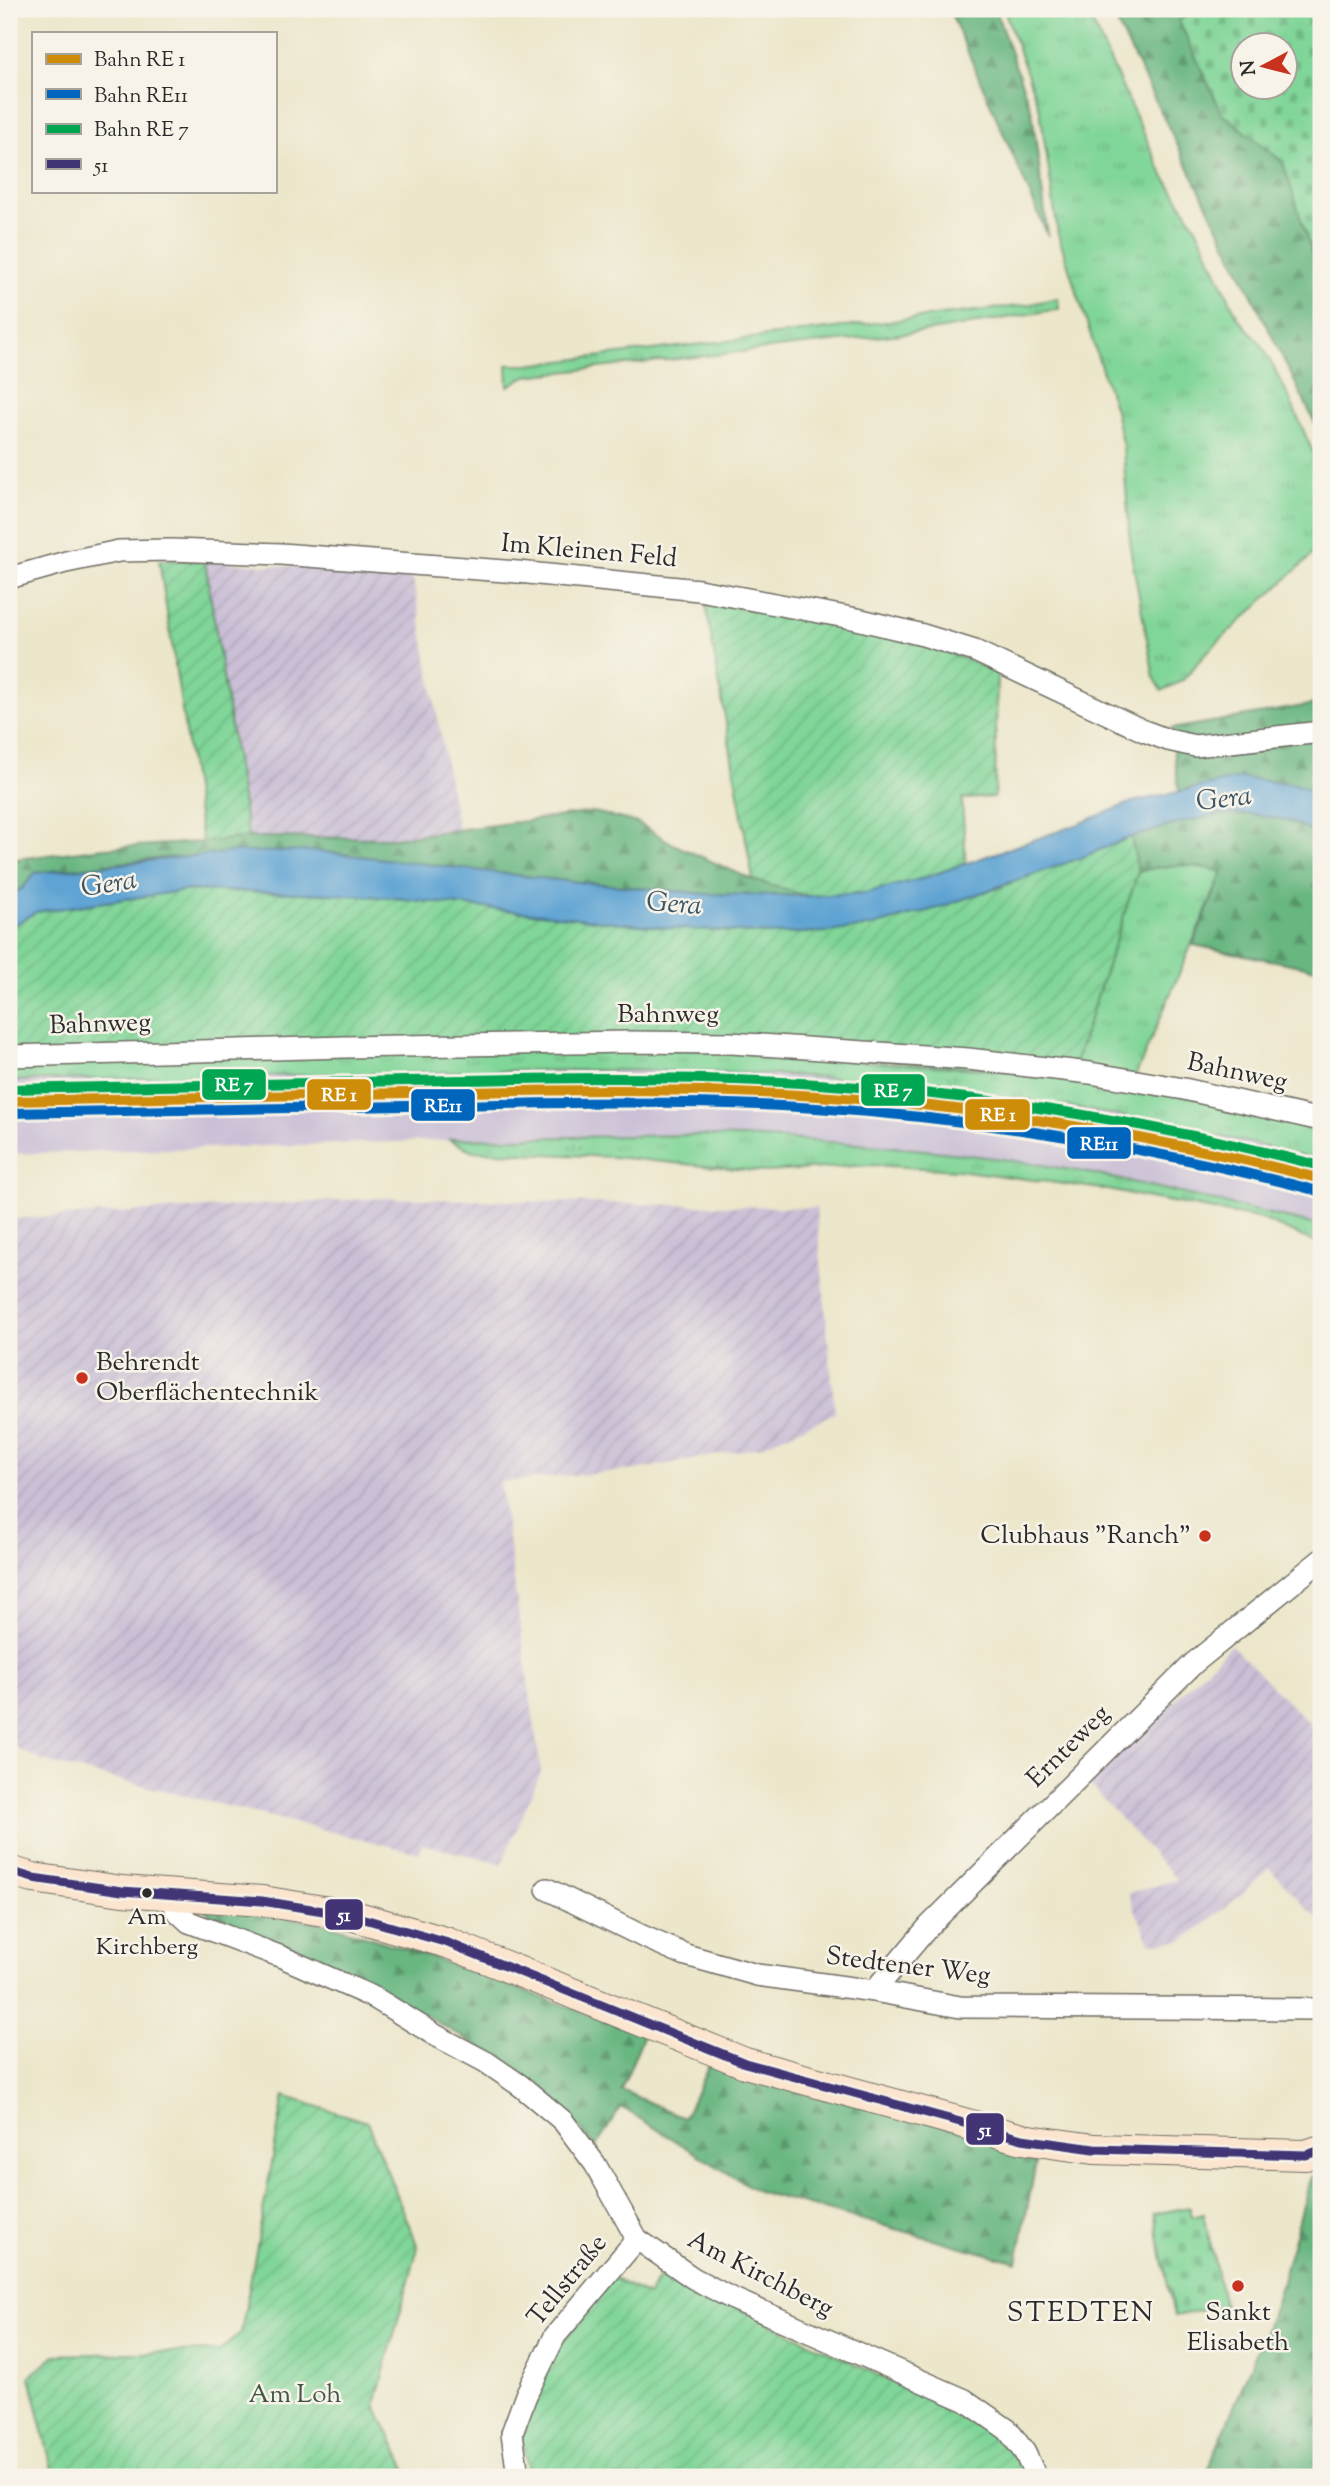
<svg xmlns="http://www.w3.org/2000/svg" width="1330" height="2486" font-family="'Sorts Mill Goudy',serif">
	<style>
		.industrial { fill: url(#industrial-furrows) }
		.railway { fill: #cabfd6 }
		.grass { fill: url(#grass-tufts); stroke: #568062; stroke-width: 2 }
		.forest { fill: url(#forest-firs); stroke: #4a7056; stroke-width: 2 }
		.cemetery { fill: url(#cemetery-stones); stroke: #568062; stroke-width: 2; fill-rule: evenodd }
		.garden { fill: url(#garden-furrows); stroke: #568062; stroke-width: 2 }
		.water { fill: #5da3d3; stroke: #44677f; stroke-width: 2 }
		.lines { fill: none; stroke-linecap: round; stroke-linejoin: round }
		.stream { stroke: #5da3d3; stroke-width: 6 }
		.street-casing { stroke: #6f6c63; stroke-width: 24 }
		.secondary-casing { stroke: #6f6c63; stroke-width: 32 }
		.street { stroke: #fff; stroke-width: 21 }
		.secondary { stroke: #fbe5cf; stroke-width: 30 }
		.bus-1-casing { stroke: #f7f3e8; stroke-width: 14 }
		.bus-1 { stroke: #423475; stroke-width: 9 }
		.rail-1-casing { stroke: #f7f3e8; stroke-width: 16 }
		.rail-2-casing { stroke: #f7f3e8; stroke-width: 16 }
		.rail-3-casing { stroke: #f7f3e8; stroke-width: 16 }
		.rail-1 { stroke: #ce8d09; stroke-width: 10 }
		.rail-2 { stroke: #0065bd; stroke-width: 10 }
		.rail-3 { stroke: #00a651; stroke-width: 10 }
		.poi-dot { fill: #c8321e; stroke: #f7f3e8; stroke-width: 2.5 }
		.bus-dot { fill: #2b2b2b; stroke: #f7f3e8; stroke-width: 2.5 }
		.labels { text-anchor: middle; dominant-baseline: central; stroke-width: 5; stroke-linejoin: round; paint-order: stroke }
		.bus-label { font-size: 24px; fill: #2b2b2b; stroke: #f7f3e8 }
		.street-label { font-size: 26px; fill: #2b2b2b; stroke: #f7f3e8 }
		.poi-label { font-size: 26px; fill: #2b2b2b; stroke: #f7f3e8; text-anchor: start }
		.park-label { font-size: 26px; fill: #405646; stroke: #f7f3e8 }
		.water-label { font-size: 28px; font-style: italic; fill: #3c5566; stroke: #f7f3e8 }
		.neighbourhood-label { font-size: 28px; letter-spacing: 2px; fill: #2b2b2b; stroke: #f7f3e8 }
		.line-badge { stroke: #f7f3e8; stroke-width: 2.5 }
		.badge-label { font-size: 19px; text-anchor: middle; font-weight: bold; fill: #fff }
	</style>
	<defs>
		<pattern id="industrial-furrows" width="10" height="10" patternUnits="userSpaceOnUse" patternTransform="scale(1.75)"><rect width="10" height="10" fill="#cabfd6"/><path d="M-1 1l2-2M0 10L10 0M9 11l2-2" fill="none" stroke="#aea4b8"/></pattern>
		<pattern id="grass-tufts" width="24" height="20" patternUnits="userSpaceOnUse" patternTransform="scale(1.75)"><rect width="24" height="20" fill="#80d598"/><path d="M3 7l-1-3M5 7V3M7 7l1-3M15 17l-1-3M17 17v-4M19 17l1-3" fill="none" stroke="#6fb783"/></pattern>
		<pattern id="forest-firs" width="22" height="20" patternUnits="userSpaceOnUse" patternTransform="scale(1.75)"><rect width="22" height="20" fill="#68b680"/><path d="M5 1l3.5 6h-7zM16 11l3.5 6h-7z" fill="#569469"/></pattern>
		<pattern id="cemetery-stones" width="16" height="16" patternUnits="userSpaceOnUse" patternTransform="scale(1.75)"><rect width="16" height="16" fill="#80d598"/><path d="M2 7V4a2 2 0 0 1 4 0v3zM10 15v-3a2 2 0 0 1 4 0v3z" fill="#6fb783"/></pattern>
		<pattern id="garden-furrows" width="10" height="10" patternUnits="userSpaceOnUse" patternTransform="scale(1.75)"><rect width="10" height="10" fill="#80d598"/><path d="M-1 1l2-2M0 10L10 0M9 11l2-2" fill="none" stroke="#6fb783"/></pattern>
	</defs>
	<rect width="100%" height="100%" fill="#f7f3e8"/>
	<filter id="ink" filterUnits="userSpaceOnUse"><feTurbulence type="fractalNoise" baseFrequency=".0143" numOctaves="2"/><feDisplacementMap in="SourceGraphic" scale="14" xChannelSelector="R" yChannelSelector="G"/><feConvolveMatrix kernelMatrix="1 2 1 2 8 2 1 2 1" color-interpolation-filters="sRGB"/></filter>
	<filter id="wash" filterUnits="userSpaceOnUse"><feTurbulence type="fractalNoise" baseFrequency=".00686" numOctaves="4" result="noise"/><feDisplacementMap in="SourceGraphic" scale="28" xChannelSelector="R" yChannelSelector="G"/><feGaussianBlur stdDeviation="1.57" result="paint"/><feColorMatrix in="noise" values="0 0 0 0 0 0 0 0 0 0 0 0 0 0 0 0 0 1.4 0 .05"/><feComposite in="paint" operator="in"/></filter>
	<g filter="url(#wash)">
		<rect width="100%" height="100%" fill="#ece6ca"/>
		<path class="industrial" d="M205,561L412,574L458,831L394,838L248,837Z
			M383,1198L816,1208L835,1413L760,1447L635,1470L500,1482L541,1772L502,1864L422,1844L418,1853L42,1761L9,1744V1219Z
			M1231,1645L1321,1735V1922L1269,1868L1242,1894L1182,1941L1150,1943L1128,1893L1177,1880L1089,1784Z"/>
		<path class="railway" d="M584,1071L700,1072L818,1077L914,1085L1038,1101L1223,1136L1321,1160V1226L1163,1188L1064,1169L956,1154L815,1140L695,1135L583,1136L9,1154V1081Z"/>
		<path class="grass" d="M1004,9H1086L1161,171L1197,229L1238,318L1262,345L1288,395L1321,471V539L1309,558L1206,653L1183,680L1162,691L1154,677L1131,553L1123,447L1115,410L1058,234L1040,110Z
			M1058,298L1059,309L937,330L526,376L508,386L507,365H528L1026,305Z
			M1187,863L1223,871L1132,1084L1321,1125V1160C1156,1119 988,1088 818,1077C668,1067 517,1070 367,1074C248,1076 128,1078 9,1081V1060L629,1046L1071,1075L1138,872L1159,866Z
			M695,1135C820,1140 944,1148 1066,1169C1152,1184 1236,1207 1321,1226V1245L1262,1219L1102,1189L958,1170L870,1165L766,1172L613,1157L473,1151L448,1139Z"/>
		<path class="forest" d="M949,9H995L1032,112L1048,236Z
			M1110,9H1197L1179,21L1222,113L1283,162L1321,282V435Z
			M1321,703V794L1295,784L1240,778L1179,791L1171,729Z
			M594,812L638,823L675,845L753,880L808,896L707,894L558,880L317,851L163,858L35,873L22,889L9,894V860L104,848L202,842L248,837L394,838Z
			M1222,814H1253L1290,821L1321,836V970L1193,945L1223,872C1188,864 1173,862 1138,872L1131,837L1186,821Z
			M199,1904L328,1924L433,1958L644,2034L621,2090L684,2118L711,2061L1038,2152L1017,2262L757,2191L621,2107L596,2147L557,2102L511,2065L383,1991L209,1914Z
			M1321,2176V2477H1205L1275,2306L1311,2177Z"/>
		<path class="cemetery" d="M1197,9H1321V282L1283,162L1222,113L1179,21ZM1242,46H1284V88H1242Z
			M1190,2207L1192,2217L1204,2214L1224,2306L1174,2316L1154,2214Z"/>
		<path class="garden" d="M159,560L205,561L248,837L202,842Z
			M705,601C803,619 906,631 997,672L995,797L962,799L966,863L921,879L865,893L808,896L753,880Z
			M1131,837L1138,872L1071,1075L731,1047L9,1060V928L36,912L188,890L333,894L396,898L668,928L772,934L827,932L996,889Z
			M284,2096L367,2122L418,2247L375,2404L410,2477H54L30,2376L55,2355L219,2351L241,2333Z
			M663,2269L677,2279L983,2425C1004,2440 1017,2453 1026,2477H529L521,2436L556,2350L613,2278L648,2296Z"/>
		<path class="water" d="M1240,778L1295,784L1321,794V836L1290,821L1253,814H1222L1186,821L1131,837L1080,858L938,908L873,926L827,932L772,934L668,928L396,898L333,894L188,890L36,912L9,928V894L22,889L35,873L232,852L317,851L557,880L707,894L808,896L865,893L921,879L1076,825L1132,802Z"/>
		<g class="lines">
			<path class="stream" d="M1320,792L1321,791"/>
		</g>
	</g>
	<g filter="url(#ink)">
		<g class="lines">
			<defs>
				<path id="street" d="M9,578L66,562L119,551L171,550L281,554L518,572L699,590L857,619L923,635L975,651L1144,731L1168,740L1195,746L1321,732
					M9,1056L345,1047L628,1042L731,1043L968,1059L1090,1073L1184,1089L1321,1120
					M547,1889L642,1936L686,1955L757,1975L874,1991L960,2007L1321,2009
					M174,1896L176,1910L189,1922L282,1957L375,1998L435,2035L486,2062L521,2086L563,2121L595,2164L637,2239L693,2278L731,2298L965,2400L1008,2430L1025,2453L1036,2477
					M874,1991L929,1926L1194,1663L1321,1560
					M521,2477L517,2469L512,2433L526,2395L555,2336L637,2239"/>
				<path id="secondary" d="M9,1871L33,1878L122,1891L262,1901L354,1916L448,1943L745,2063L1022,2139L1094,2149L1306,2155L1321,2150"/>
			</defs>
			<use href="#street" class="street-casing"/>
			<use href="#secondary" class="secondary-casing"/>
			<use href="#street" class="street"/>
			<use href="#secondary" class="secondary"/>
			<defs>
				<path id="bus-1" d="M9,1871L33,1878L122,1891L262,1901L354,1916L448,1943L745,2063L1022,2139L1094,2149L1306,2155L1321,2150"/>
			</defs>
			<use href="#bus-1" class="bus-1-casing"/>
			<use href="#bus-1" class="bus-1"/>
			<defs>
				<path id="rail-1" d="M9,1101C142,1098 274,1096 407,1093C544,1090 681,1087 818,1096C988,1107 1156,1136 1321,1179"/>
				<path id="rail-2" d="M9,1113C142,1110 274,1108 406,1106C543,1103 680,1099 816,1108C986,1119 1153,1148 1318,1191"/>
				<path id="rail-3" d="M9,1089C141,1086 274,1084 407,1081C544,1078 681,1075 818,1084C988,1095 1156,1123 1321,1166"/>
			</defs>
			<use href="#rail-1" class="rail-1-casing"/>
			<use href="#rail-2" class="rail-2-casing"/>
			<use href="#rail-3" class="rail-3-casing"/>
			<use href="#rail-1" class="rail-1"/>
			<use href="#rail-2" class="rail-2"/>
			<use href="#rail-3" class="rail-3"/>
		</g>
	</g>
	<g class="poi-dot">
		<circle cx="82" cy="1378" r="7"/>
		<circle cx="1205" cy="1536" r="7"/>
		<circle cx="1238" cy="2286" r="7"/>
	</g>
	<circle class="bus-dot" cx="147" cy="1893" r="6"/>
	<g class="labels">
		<g class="bus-label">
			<text x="147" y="1918">Am<tspan x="147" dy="30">Kirchberg</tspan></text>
		</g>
		<g class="street-label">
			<text transform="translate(589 552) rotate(5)">Im Kleinen Feld</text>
			<text x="668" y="1015">Bahnweg</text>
			<text transform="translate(100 1025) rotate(-2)">Bahnweg</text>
			<text transform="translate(1237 1073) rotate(12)">Bahnweg</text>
			<text transform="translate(1069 1747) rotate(-45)">Ernteweg</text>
			<text transform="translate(908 1967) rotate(7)">Stedtener Weg</text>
			<text transform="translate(760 2275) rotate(27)">Am Kirchberg</text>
			<text transform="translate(568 2281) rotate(-51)">Tellstraße</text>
		</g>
		<g class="poi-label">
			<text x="96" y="1363">Behrendt<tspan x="96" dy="30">Oberflächentechnik</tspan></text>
			<text x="1191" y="1536" text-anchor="end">Clubhaus "Ranch"</text>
			<text x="1238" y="2313" text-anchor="middle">Sankt<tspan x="1238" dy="30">Elisabeth</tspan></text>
		</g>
		<g class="park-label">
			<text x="295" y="2395">Am Loh</text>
		</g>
		<g class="water-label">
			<text transform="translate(1224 800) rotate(-7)">Gera</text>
			<text transform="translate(109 885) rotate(-9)">Gera</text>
			<text transform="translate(674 905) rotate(4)">Gera</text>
		</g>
		<g class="neighbourhood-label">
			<text x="1081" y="2314">STEDTEN</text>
		</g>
	</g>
	<g class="line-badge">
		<rect x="201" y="1068" width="66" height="33" rx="7" fill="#00a651"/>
		<rect x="860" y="1073" width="66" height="34" rx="7" fill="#00a651"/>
		<rect x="306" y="1078" width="66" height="33" rx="7" fill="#ce8d09"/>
		<rect x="410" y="1088" width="66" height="34" rx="7" fill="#0065bd"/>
		<rect x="964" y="1098" width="67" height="33" rx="7" fill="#ce8d09"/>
		<rect x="1066" y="1126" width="66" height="34" rx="7" fill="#0065bd"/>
		<rect x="324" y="1898" width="40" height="33" rx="7" fill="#423475"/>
		<rect x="965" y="2112" width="40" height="34" rx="7" fill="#423475"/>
	</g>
	<g class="badge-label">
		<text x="234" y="1091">RE 7</text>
		<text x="893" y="1097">RE 7</text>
		<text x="339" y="1101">RE 1</text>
		<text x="443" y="1112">RE11</text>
		<text x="998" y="1121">RE 1</text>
		<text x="1099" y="1150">RE11</text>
		<text x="344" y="1921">51</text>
		<text x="985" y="2136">51</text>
	</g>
	<rect width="1330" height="2486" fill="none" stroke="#f7f3e8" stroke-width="35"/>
	<rect x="32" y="32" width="245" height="161" fill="#f7f3e8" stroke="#a5a39c" stroke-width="2"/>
	<rect x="46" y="54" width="35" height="10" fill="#ce8d09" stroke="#a5a39c" stroke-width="2"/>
	<text x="94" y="66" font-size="21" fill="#2b2b2b">Bahn RE 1</text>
	<rect x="46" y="89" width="35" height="10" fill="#0065bd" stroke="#a5a39c" stroke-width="2"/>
	<text x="94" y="102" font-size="21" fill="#2b2b2b">Bahn RE11</text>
	<rect x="46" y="124" width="35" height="10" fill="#00a651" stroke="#a5a39c" stroke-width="2"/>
	<text x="94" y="136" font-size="21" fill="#2b2b2b">Bahn RE 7</text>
	<rect x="46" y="159" width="35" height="10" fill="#423475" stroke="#a5a39c" stroke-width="2"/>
	<text x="94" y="172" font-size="21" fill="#2b2b2b">51</text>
	<g transform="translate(1264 66) rotate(263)"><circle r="33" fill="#f7f3e8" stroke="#a5a39c" stroke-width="2"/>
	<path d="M0-5L12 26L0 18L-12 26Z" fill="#c8321e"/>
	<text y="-10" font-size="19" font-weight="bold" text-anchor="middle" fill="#2b2b2b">N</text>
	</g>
</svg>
